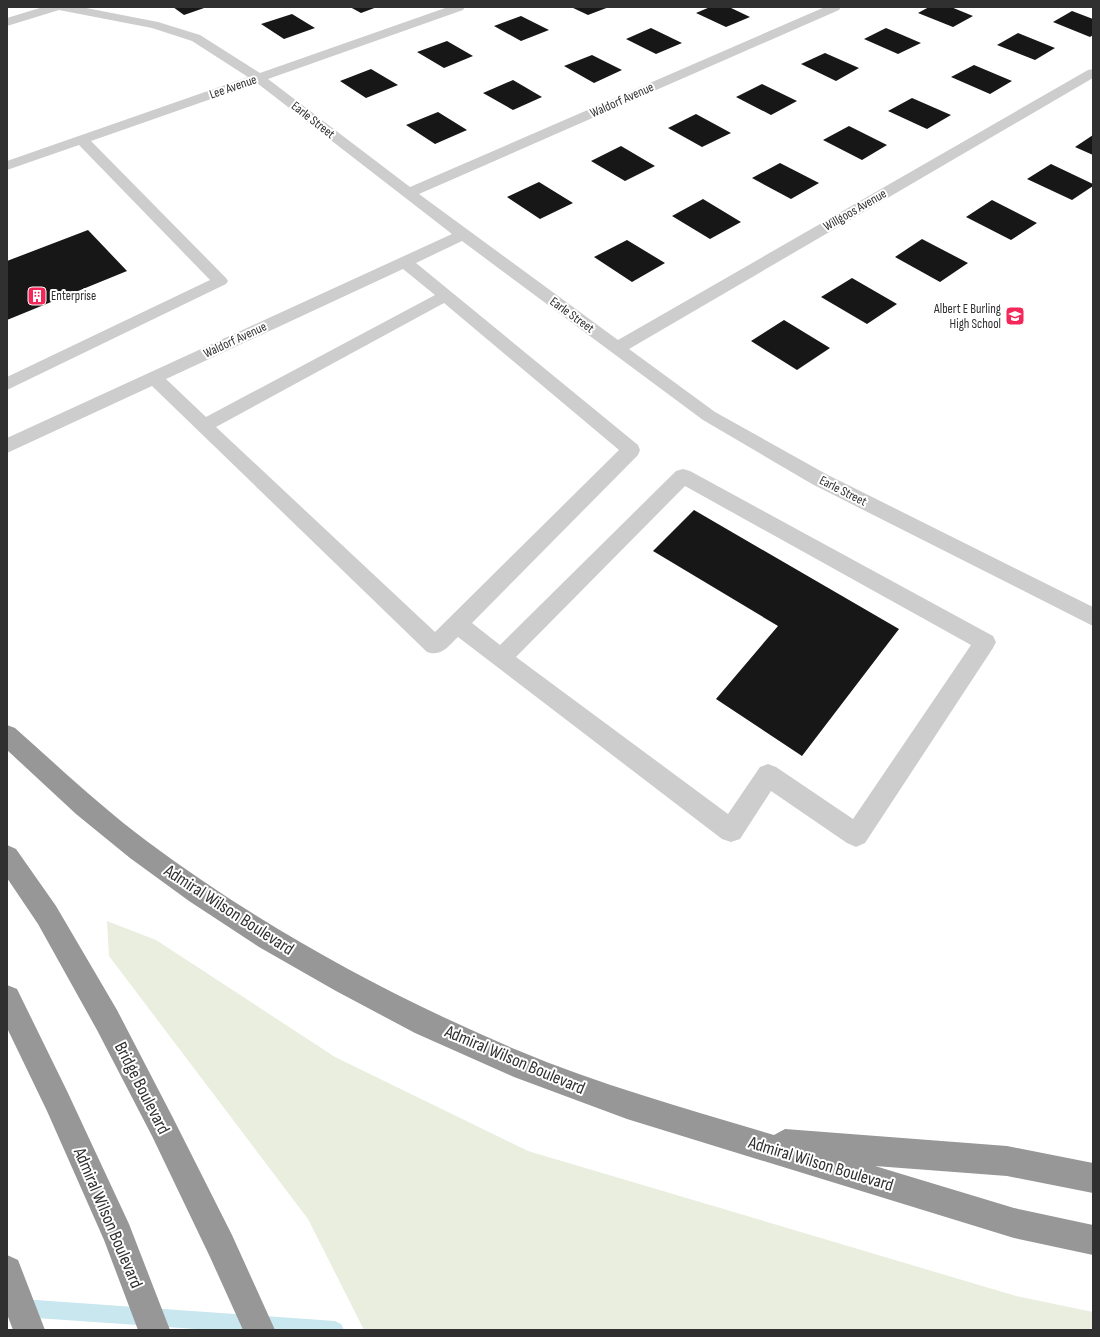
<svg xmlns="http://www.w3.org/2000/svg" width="1100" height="1337" font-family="'Sofia Sans Condensed',sans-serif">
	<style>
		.green { fill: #e9eede }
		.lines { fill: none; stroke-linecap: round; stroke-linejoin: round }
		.stream { fill: #c9e7ef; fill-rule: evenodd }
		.building { fill: #171717 }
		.minor { fill: #cdcdcd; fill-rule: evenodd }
		.highway { fill: #979797; fill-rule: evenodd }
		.labels { text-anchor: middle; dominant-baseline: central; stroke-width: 4; stroke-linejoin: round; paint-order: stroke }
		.far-street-label { font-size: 13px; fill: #303030; stroke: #fff }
		.far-poi-label { font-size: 13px; fill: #303030; stroke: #fff; text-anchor: start }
		.near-street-label { font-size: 18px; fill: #303030; stroke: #fff }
	</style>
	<rect width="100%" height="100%" fill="#fff"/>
	<path class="green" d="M107,921L156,940L335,1057L528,1151L1016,1296L1093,1312V1330H364L308,1219L109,956Z"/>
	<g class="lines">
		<path class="stream" d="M7,1298L335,1321L341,1324L344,1330H210L7,1316Z"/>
	</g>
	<path class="building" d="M173,7H207L184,15Z
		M350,7H377L361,13Z
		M571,7H609L588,15Z
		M710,7H729L750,17L726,27L696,13Z
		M929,7H951L973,16L953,27L918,13Z
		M1072,11L1093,19V35L1090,37L1053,22Z
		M292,14L315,28L284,39L261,24Z
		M521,16L549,30L521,41L494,26Z
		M651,28L682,43L656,54L626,39Z
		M886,28L921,43L898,54L864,39Z
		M1018,33L1055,48L1035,60L997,45Z
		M447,41L473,56L444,68L417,52Z
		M825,53L859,68L836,81L801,64Z
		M592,55L622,70L594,83L564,66Z
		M974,65L1012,81L990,94L951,77Z
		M371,69L398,85L366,98L340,81Z
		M513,80L542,97L513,110L483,93Z
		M762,84L797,101L771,115L736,97Z
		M912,98L951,115L927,129L888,111Z
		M438,112L467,130L435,144L406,125Z
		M696,114L731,133L702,147L668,128Z
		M849,126L887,145L862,160L823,140Z
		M1093,135V155L1075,147Z
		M621,146L655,166L625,181L591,161Z
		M780,163L819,183L791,199L752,178Z
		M1051,164L1093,184V186L1072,200L1027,179Z
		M539,182L573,203L540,219L507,197Z
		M703,199L741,222L710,239L672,216Z
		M992,200L1037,223L1011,240L966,217Z
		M88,230L127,271L7,320V261Z
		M922,239L968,263L940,282L895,257Z
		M627,240L665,263L632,282L594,257Z
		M852,278L897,304L867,324L821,297Z
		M784,320L830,348L797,370L751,341Z
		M694,510L899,629L802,756L716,699L778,626L653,551Z"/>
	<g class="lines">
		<path class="minor" d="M43,7H81L158,22L200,35L260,73L448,7H465L463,10L268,79L410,187L825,7H841L839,10L419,194L618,340L1088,70L1093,69V78L629,349L715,412L826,474L1093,607V626L812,484L703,420L462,241L416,263L638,445L640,450L638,455L472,623L500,645L676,471L683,469L690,471L993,636L996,642L993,648L865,843L856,847L847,843L771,791L740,839L731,842L722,839L458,637C448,646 442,657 427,652L152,386L7,453V438L452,234L257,83L91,141L226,278L228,281L226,284L7,390V377L210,280L79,145L7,170V161L248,77L192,41L152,28L59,10L7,26V18ZM403,269L435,295L206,417L166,379ZM444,303L619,450L435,632L216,427ZM685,486L971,645L853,819L776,767L768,764L760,767L728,814L516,657Z"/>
		<path class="highway" d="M7,725L15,728C59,767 101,807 148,842C261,926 387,995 517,1050C600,1085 688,1109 774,1135L785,1129L1007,1146L1093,1163V1193L1007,1176L875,1166L1014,1208L1093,1225V1255L1014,1238L627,1119L514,1077L415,1033L336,991L259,947L189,901L130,858L76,814L7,750Z
			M7,845L16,849L56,906L117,1010L172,1116L232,1235L275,1330H243L210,1257L152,1136L97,1030L38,924L7,878Z
			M7,985L17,989L67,1091L129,1224L170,1330H138L104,1240L47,1111L7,1028Z
			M7,1255L18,1260L45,1330H13L7,1314Z"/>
	</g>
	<defs>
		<symbol id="building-square" viewBox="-11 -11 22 22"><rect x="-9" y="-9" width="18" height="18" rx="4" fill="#f32759" stroke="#fff"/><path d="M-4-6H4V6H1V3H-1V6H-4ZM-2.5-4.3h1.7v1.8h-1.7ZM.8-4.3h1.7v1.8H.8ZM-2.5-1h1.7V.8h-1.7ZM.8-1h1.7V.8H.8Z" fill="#fff"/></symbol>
		<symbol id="school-square" viewBox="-11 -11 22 22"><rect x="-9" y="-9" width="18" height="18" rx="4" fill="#f32759" stroke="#fff"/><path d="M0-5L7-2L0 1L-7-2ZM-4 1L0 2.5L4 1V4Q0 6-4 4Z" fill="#fff"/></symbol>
	</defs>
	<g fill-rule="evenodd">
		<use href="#building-square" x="26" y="285" width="22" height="22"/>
		<use href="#school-square" x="1004" y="305" width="22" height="22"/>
	</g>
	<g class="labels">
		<g class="far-street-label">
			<text transform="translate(233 87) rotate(-19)">Lee Avenue</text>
			<text transform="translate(622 100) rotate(-24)">Waldorf Avenue</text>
			<text transform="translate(313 120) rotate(38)">Earle Street</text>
			<text transform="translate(855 210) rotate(-30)">Willgoos Avenue</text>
			<text transform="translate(572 315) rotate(36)">Earle Street</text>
			<text transform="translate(235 340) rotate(-25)">Waldorf Avenue</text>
			<text transform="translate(843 491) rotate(27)">Earle Street</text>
		</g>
		<g class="far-poi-label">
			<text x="51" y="296">Enterprise</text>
			<text x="1001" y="309" text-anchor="end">Albert E Burling<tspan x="1001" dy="15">High School</tspan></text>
		</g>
		<g class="near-street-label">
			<text transform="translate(229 910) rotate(33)">Admiral Wilson Boulevard</text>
			<text transform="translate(515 1060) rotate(23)">Admiral Wilson Boulevard</text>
			<text transform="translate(142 1088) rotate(63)">Bridge Boulevard</text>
			<text transform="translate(821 1164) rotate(17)">Admiral Wilson Boulevard</text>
			<text transform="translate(108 1218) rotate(67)">Admiral Wilson Boulevard</text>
		</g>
	</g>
	<rect width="1100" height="1337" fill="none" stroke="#303030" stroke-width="16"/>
</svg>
